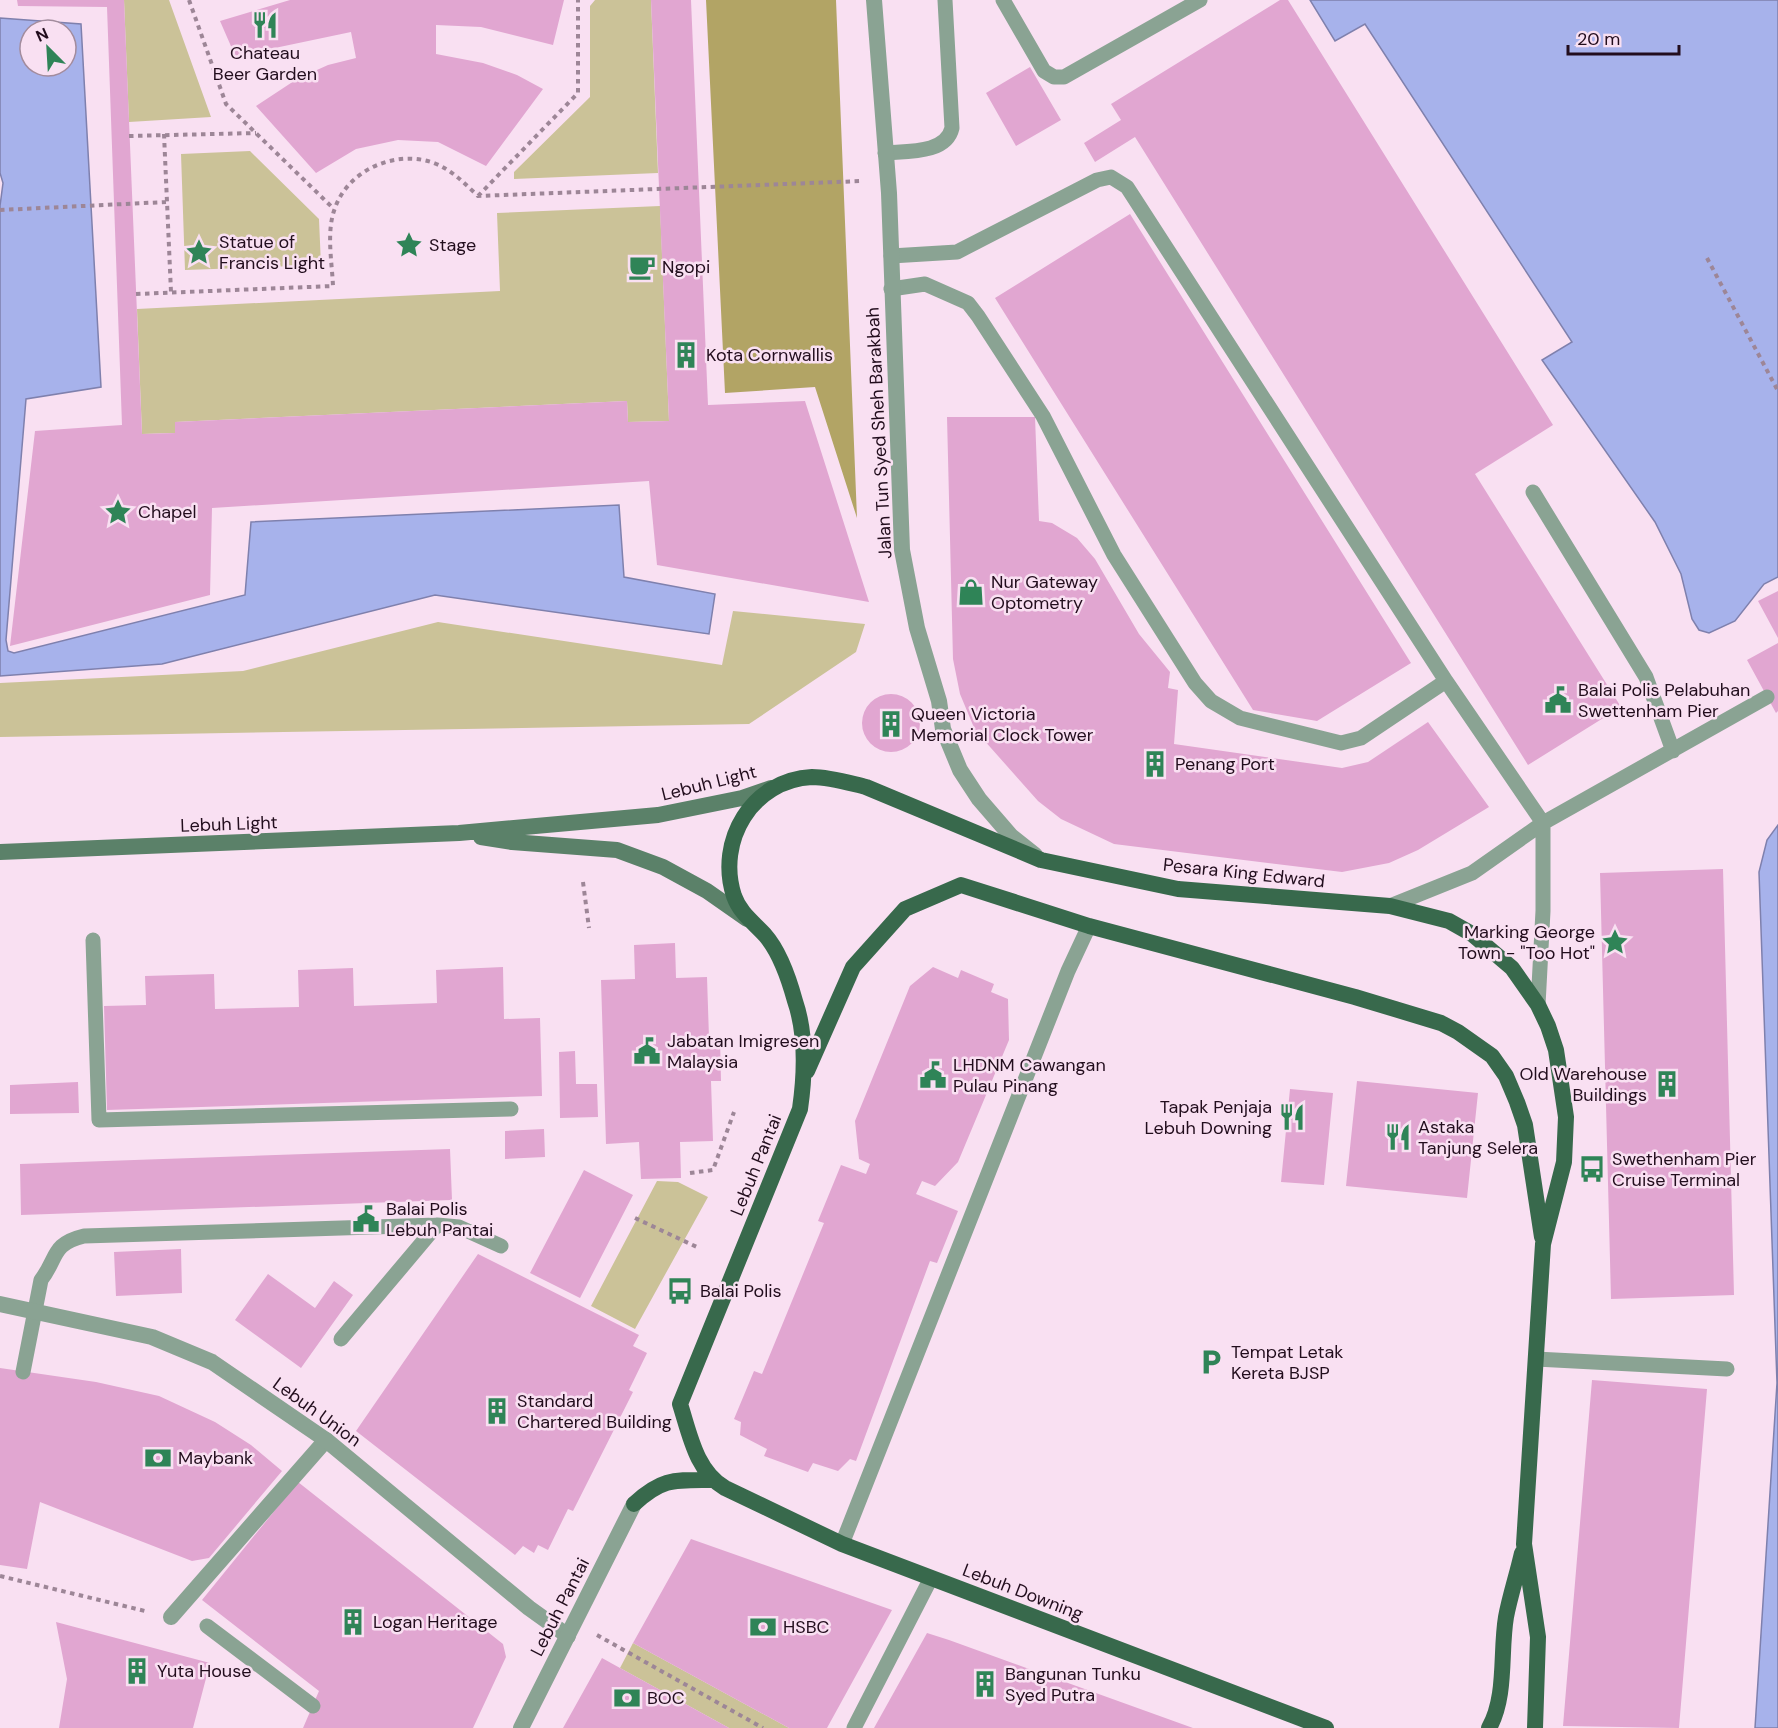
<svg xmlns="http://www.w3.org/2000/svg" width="1778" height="1728" font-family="'DM Sans',sans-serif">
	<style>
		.green { fill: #cbc298 }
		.forest { fill: #b2a465 }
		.water { fill: #a7b2eb; stroke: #7f80ad; stroke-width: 1.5; fill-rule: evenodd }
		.building { fill: #e1a6d1 }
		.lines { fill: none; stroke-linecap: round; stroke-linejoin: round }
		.path { stroke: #9d8697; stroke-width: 4; stroke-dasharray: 4.5 4.5; stroke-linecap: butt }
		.service { stroke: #8aa393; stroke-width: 15 }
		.pedestrian { stroke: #8aa393; stroke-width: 16 }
		.minor { stroke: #8aa393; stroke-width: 16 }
		.tertiary { stroke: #8aa393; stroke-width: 16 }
		.secondary { stroke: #5b8169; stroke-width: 16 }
		.primary { stroke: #38694c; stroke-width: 16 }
		.labels { text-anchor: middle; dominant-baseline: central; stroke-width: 5; stroke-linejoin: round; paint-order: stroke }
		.poi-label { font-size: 18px; fill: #220d1d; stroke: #f9e0f2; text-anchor: start }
		.street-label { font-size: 18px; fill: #220d1d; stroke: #f9e0f2 }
	</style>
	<rect width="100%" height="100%" fill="#f9e0f2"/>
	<path class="green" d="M124,0H169L211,117L129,122Z
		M595,0H651L658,173L514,179V172L590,97V6Z
		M250,151L319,219L321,265L185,270L181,154Z
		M660,206L669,421L628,422L627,401L175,422V433L142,434L137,309L500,291L497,213Z
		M733,611L865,624L856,652L749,724L0,737V683L243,671L438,622L722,665Z
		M657,1181L678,1182L708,1197L635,1329L591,1306Z
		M633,1643L789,1728H729L620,1668Z"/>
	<path class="forest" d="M706,0H836L857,518L815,387L725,393Z"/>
	<path class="water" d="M1310,0H1778V577L1764,584L1735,621L1709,633L1699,630L1692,619L1681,574L1655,522L1542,360L1572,342L1365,24L1335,41Z
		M0,18L81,24L101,387L26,399L6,640L8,651L14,653L245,595L251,522L619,505L624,577L715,594L709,634L435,595L162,664L0,676V206L3,183L0,173ZM30,30H66V66H30Z
		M1778,825V1728H1755L1777,1383L1759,872L1767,840Z"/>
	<path class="building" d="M17,0H124L142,434L175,433V422L627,401L628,422L669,421L651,0H691L708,405L805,401L869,602L657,565L649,481L212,508L210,595L10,646L35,431L122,425L107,7L18,6Z
		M290,0H564L553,45L481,27L436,25V54L483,63L517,75L543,89L486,166L438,142L398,140L356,149L316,173L256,106L297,79L328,65L356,58L351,32L270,49L237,60L220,21Z
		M1280,0H1288L1553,425L1475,474L1621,707L1528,765L1135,137L1095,162L1084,143L1121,120L1111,104Z
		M1030,67L1061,120L1016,146L986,93Z
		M1130,214L1411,663L1317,721L1253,710L995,298Z
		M947,417H1035L1039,521L1052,523L1077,538L1095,559L1139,634L1170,672L1168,688L1178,690L1174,744L1342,768L1368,762L1428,722L1489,807L1418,850L1389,863L1342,872L1114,844L1061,819L1038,801L975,730L960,694L953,659Z
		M1778,591V638L1758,601Z
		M1778,643V711L1776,713L1747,660Z
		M862 723a29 29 0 1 1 58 0a29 29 0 1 1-58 0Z
		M1723,869L1734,1295L1611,1299L1600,873Z
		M675,943L676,978L707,977L709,1038H720L721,1081H711L713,1141L680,1142L681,1178L641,1179L639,1142L606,1144L601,980L635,979L634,945Z
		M503,967L504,1019L540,1018L542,1096L107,1110L104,1006L146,1005L145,976L214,974L215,1009L299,1007L298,970L353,968L354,1006L437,1003L436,970Z
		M933,967L958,978L961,970L994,984L991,992L1008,999L1009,1040L958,1162L935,1186L922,1181L916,1194L958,1211L937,1263L930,1261L856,1461L850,1459L838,1471L813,1463L808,1472L764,1456L767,1449L740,1435L741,1422L734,1419L754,1371L762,1374L824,1223L818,1221L841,1165L866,1174L870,1164L859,1159L855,1121L910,986Z
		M575,1051L576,1084H597L598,1117L560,1118L559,1052Z
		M1357,1081L1478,1093L1467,1198L1346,1186Z
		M78,1082L79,1113L10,1114V1085Z
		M1290,1089L1333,1093L1324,1185L1281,1182Z
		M544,1129L545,1157L505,1159V1131Z
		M450,1149L452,1200L21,1215L20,1164Z
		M584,1170L633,1195L580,1298L530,1273Z
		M181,1249L182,1293L116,1296L114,1252Z
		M478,1254L639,1335L633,1346L647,1353L629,1390L633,1392L573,1511L568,1509L548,1550L538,1545L534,1553L523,1546L515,1555L356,1431Z
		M268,1274L315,1308L334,1281L353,1295L301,1368L235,1320Z
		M0,1368L96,1382L159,1396L215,1422L251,1445L282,1471L209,1558L192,1561L40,1502L27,1569L0,1565Z
		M1592,1380L1707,1389L1679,1728L1563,1726Z
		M298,1482L503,1644L506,1657L473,1728H303L319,1691L202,1600Z
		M691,1539L892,1610L827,1728H789L633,1643Z
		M56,1622L210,1663L193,1728H59L67,1679Z
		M927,1633L949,1640L1193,1728H874Z
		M602,1658L620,1668L729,1728H563Z"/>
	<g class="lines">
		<path class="path" d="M189,0L226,104L334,209
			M164,134L171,292
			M129,136L256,133
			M478,196L578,93V0
			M0,210L166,202
			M1707,258L1778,391
			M136,294L333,286C332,262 326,231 335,208C348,170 396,149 434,163C452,170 464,183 478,196L862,181
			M583,882L589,928
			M690,1173L713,1170L734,1112
			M635,1218L699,1248
			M0,1576L145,1611
			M597,1635L763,1728"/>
		<path class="service" d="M1003,0L1044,71L1054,77H1064L1200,0
			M885,153C907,151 946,154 952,128L945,0
			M891,289L925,284L968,303L978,316L1043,416L1114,555L1195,683L1211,701L1240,718L1341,743L1361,738L1446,681L1127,187L1111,177L1097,180L957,252L891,256
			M1533,492L1646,677L1673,751
			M1446,681L1543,823V911L1538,1005
			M1390,906L1472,873L1543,823L1767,697
			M93,940L99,1120L511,1109
			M341,1339L437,1225
			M1536,1359L1727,1369
			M23,1372L41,1280C58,1258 51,1244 84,1236L437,1225L459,1227L501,1246
			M842,1544L1068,971L1089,926
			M207,1626L313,1706
			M854,1728L931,1578"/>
		<path class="pedestrian" d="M171,1617L326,1440"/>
		<path class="minor" d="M0,1304L152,1337L212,1362L326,1440L529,1608L568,1636"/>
		<path class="tertiary" d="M874,0L889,193L902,550L917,628L939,701L943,729L960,770L979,799L1011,836L1035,855
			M521,1728L634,1504"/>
		<path class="secondary" d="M481,837L512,842L617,850L663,867L707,891L747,919
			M0,852L459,833L658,815L742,798L771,788"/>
		<path class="primary" d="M807,1071L853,967L905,909L961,885L1089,926L1355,997L1441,1023L1458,1032L1492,1056L1506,1076L1517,1102L1525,1125L1542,1237
			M634,1504C662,1478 674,1480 711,1480
			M1326,1728L842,1544L725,1488C696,1471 690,1435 680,1404L800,1109C805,1074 807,1036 795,1001C789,979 780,952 765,935C753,922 740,913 734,896C716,841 752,780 812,777C830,777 849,783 866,787L1041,860L1178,889L1390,906L1449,921L1472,934L1512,968L1538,1005L1548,1026L1556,1050L1566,1117L1564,1162L1543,1244L1524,1544L1538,1637L1535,1728
			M1489,1728C1507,1696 1500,1652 1506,1617C1510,1596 1517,1575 1522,1553"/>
	</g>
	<defs>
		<symbol id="restaurant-bare" viewBox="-9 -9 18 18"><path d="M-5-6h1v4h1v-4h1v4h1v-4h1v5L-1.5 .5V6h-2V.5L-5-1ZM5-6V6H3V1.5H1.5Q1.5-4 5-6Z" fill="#2f8457" stroke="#f9e0f2" stroke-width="2.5" paint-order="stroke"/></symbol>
		<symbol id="sight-bare" viewBox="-9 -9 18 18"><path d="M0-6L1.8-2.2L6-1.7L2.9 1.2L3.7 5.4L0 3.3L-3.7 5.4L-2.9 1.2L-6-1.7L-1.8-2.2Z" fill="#2f8457" stroke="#f9e0f2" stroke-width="2.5" paint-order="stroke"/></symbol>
		<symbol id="cafe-bare" viewBox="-9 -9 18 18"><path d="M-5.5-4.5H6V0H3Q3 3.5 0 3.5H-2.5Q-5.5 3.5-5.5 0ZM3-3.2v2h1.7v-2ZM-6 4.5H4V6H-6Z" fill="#2f8457" stroke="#f9e0f2" stroke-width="2.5" paint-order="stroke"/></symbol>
		<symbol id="building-bare" viewBox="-9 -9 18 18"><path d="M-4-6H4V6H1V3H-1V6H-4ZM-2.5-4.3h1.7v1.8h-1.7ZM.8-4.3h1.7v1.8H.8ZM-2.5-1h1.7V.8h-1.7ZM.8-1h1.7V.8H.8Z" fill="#2f8457" stroke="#f9e0f2" stroke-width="2.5" paint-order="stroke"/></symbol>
		<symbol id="shop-bare" viewBox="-9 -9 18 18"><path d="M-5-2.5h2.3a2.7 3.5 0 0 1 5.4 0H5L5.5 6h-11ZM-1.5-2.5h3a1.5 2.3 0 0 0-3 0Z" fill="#2f8457" stroke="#f9e0f2" stroke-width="2.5" paint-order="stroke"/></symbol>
		<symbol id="civic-bare" viewBox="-9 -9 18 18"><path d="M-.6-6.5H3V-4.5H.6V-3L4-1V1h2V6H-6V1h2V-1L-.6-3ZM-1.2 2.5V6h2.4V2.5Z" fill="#2f8457" stroke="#f9e0f2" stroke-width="2.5" paint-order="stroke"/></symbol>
		<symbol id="bus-bare" viewBox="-9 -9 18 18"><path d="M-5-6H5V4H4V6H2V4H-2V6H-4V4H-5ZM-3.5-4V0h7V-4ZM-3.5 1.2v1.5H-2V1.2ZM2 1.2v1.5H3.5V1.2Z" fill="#2f8457" stroke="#f9e0f2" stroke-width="2.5" paint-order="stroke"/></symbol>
		<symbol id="parking-bare" viewBox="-9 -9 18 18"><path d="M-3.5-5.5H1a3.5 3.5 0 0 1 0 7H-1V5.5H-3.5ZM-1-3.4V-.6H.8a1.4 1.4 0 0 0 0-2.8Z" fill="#2f8457" stroke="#f9e0f2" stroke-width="2.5" paint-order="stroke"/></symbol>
		<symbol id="bank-bare" viewBox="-9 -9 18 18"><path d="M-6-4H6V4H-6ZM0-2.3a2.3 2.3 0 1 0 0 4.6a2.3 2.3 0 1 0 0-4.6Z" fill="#2f8457" stroke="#f9e0f2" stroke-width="2.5" paint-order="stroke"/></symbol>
	</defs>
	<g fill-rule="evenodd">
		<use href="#restaurant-bare" x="246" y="6" width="38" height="38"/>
		<use href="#sight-bare" x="390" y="226" width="38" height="38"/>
		<use href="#sight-bare" x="180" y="233" width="38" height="38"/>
		<use href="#cafe-bare" x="623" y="248" width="38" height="38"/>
		<use href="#building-bare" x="667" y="336" width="38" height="38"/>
		<use href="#sight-bare" x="99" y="493" width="38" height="38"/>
		<use href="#shop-bare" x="952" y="573" width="38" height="38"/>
		<use href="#civic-bare" x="1539" y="681" width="38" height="38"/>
		<use href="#building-bare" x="872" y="705" width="38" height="38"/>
		<use href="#building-bare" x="1136" y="745" width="38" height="38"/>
		<use href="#sight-bare" x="1596" y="923" width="38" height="38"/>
		<use href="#civic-bare" x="628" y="1032" width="38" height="38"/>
		<use href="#civic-bare" x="914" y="1056" width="38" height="38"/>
		<use href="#building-bare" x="1648" y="1065" width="38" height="38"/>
		<use href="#restaurant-bare" x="1273" y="1098" width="38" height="38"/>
		<use href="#restaurant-bare" x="1379" y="1118" width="38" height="38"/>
		<use href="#bus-bare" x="1573" y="1150" width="38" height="38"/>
		<use href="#civic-bare" x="347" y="1200" width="38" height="38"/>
		<use href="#bus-bare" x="661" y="1272" width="38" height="38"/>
		<use href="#parking-bare" x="1192" y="1343" width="38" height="38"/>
		<use href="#building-bare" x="478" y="1392" width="38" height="38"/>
		<use href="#bank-bare" x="139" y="1439" width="38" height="38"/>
		<use href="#building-bare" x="334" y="1603" width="38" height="38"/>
		<use href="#bank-bare" x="744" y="1608" width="38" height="38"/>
		<use href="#building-bare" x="118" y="1652" width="38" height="38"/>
		<use href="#building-bare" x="966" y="1665" width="38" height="38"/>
		<use href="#bank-bare" x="608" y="1679" width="38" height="38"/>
	</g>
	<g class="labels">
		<g class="poi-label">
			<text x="265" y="53" text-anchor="middle">Chateau<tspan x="265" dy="21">Beer Garden</tspan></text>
			<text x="219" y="242">Statue of<tspan x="219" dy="21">Francis Light</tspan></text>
			<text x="429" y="245">Stage</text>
			<text x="662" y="267">Ngopi</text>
			<text x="706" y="355">Kota Cornwallis</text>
			<text x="138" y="512">Chapel</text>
			<text x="991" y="582">Nur Gateway<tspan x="991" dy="21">Optometry</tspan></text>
			<text x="1578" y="690">Balai Polis Pelabuhan<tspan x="1578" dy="21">Swettenham Pier</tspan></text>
			<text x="911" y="714">Queen Victoria<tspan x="911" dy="21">Memorial Clock Tower</tspan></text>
			<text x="1175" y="764">Penang Port</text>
			<text x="1595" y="932" text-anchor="end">Marking George<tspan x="1595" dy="21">Town - "Too Hot"</tspan></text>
			<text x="667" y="1041">Jabatan Imigresen<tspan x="667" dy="21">Malaysia</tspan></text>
			<text x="953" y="1065">LHDNM Cawangan<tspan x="953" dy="21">Pulau Pinang</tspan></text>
			<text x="1647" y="1074" text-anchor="end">Old Warehouse<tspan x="1647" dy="21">Buildings</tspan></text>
			<text x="1272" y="1107" text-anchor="end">Tapak Penjaja<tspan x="1272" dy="21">Lebuh Downing</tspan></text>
			<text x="1418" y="1127">Astaka<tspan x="1418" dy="21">Tanjung Selera</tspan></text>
			<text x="1612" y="1159">Swethenham Pier<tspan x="1612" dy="21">Cruise Terminal</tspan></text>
			<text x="386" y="1209">Balai Polis<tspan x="386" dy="21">Lebuh Pantai</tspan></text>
			<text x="700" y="1291">Balai Polis</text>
			<text x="1231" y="1352">Tempat Letak<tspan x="1231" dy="21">Kereta BJSP</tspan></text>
			<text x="517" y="1401">Standard<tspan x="517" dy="21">Chartered Building</tspan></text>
			<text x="178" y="1458">Maybank</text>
			<text x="373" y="1622">Logan Heritage</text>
			<text x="783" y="1627">HSBC</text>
			<text x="157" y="1671">Yuta House</text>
			<text x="1005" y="1674">Bangunan Tunku<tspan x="1005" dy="21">Syed Putra</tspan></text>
			<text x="647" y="1698">BOC</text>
		</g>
		<g class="street-label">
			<text transform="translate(879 433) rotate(-93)">Jalan Tun Syed Sheh Barakbah</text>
			<text transform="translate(709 783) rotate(-14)">Lebuh Light</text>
			<text transform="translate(229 824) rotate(-2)">Lebuh Light</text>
			<text transform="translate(1244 873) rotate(6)">Pesara King Edward</text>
			<text transform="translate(756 1165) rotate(-68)">Lebuh Pantai</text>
			<text transform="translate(317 1412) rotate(36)">Lebuh Union</text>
			<text transform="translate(1023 1592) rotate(21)">Lebuh Downing</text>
			<text transform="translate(560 1607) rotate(-63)">Lebuh Pantai</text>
		</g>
	</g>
	<g transform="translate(48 48) rotate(336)"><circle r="28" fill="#f9e0f2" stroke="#a38c9d" stroke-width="1.5"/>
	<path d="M0-4.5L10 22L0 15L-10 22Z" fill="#2f8457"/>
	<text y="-9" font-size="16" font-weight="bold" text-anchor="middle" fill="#220d1d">N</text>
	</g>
	<path d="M1568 45v9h111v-9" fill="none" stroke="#220d1d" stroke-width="3"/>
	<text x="1577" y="45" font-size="18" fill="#220d1d" stroke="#f9e0f2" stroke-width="4.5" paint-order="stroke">20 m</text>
</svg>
